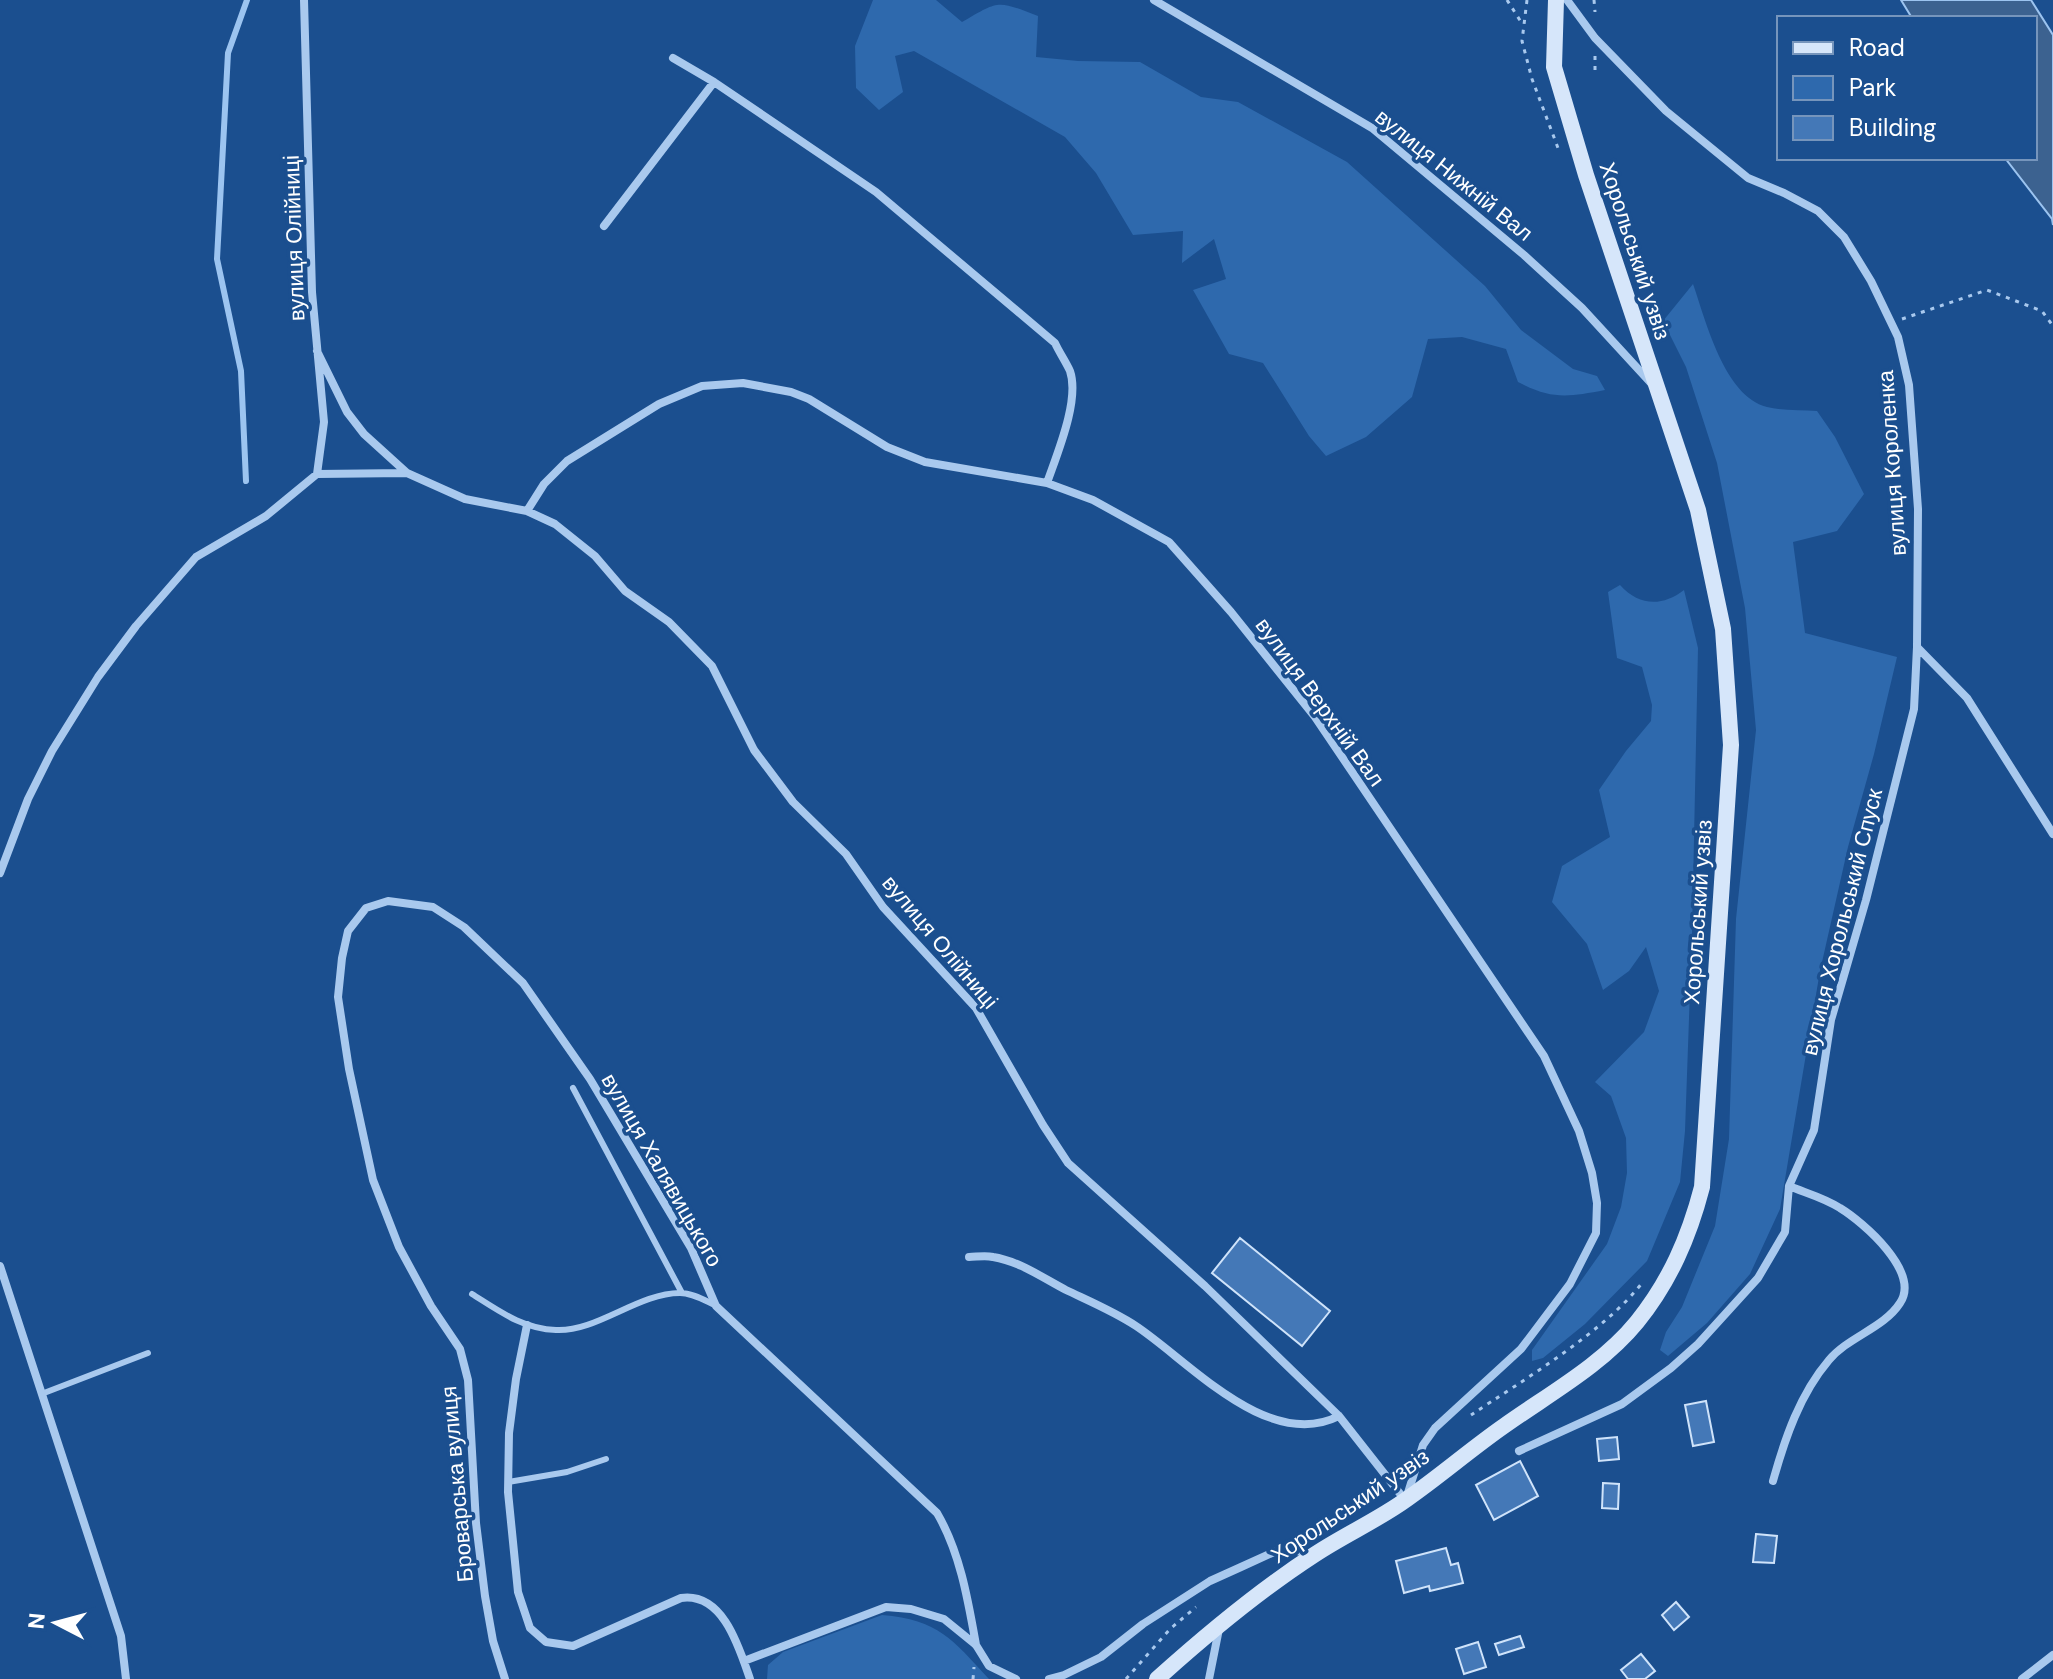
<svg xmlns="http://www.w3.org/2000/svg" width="2053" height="1679" font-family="'DM Sans',sans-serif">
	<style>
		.green { fill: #2e69ad }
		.water { fill: #3c6290; stroke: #9cc4f0; stroke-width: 2 }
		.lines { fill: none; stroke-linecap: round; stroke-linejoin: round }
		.stream { stroke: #9cc4f0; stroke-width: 6 }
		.building { fill: #4478b7; stroke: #cfe3fa; stroke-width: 2 }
		.path { stroke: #a9c9ee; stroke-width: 3; stroke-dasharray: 4 6; stroke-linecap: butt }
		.lane { stroke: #a9c9ee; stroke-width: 6 }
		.street { stroke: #a9c9ee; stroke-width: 8 }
		.secondary { stroke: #d6e6fa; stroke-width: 16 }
		.labels { text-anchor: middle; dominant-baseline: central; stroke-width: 7; stroke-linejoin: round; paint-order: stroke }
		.street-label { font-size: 22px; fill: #fff; stroke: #1b4f8f }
	</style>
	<rect width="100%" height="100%" fill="#1b4f8f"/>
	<path class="green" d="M873,0H936L962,22C1000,0 996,0 1038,16L1036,57L1078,61L1140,62L1201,97L1238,102L1347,162L1485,286L1521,330L1573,369L1597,376L1605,390C1568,397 1552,400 1518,382L1506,349L1462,337L1428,339L1412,397L1366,437L1326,456L1309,436L1263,363L1229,354L1193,290L1226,279L1214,239L1182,263L1183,231L1133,235L1096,173L1065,137L914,51L895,56L903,92L879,110L856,88L855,46Z
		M1693,284C1706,321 1724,396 1767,407C1782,411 1801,410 1817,411L1835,437L1864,494L1837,531L1793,542L1805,633L1897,657L1874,754L1848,847L1820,971L1780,1209L1750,1274L1707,1323L1668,1356L1660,1350L1666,1332L1682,1307L1715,1226L1729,1139L1736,919L1756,730L1745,608L1717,463L1686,367L1663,321Z
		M1620,585C1639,606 1662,607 1684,590L1698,648L1692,934L1685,1131L1680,1182L1647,1261L1585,1324L1543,1358L1532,1361V1350L1607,1244L1621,1207L1627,1173L1626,1138L1611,1096L1595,1082L1644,1032L1659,991L1646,947L1629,971L1603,990L1587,944L1552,902L1562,866L1610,837L1599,790L1626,751L1651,721L1652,705L1642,667L1617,658L1608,592Z
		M882,1615C939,1620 952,1639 989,1679H767L768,1665L783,1652Z"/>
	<path class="water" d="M1901,0H2031L2053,35V225L2052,219L2005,158H2035V18H1912Z"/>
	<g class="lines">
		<path class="stream" d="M246,481L241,371L217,259L228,53L247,0"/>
	</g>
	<path class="building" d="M1240,1238L1330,1311L1302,1346L1212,1273Z
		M1706,1401L1714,1442L1693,1446L1685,1405Z
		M1617,1437L1619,1459L1599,1461L1597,1439Z
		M1520,1461L1538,1496L1494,1520L1476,1485Z
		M1603,1483L1619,1484L1618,1509L1602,1508Z
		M1756,1534L1777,1536L1774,1563L1753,1562Z
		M1446,1548L1451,1565L1458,1563L1463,1583L1430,1591L1429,1586L1404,1593L1396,1561Z
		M1676,1602L1689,1617L1674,1630L1662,1615Z
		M1520,1636L1524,1647L1499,1655L1495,1644Z
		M1478,1642L1486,1667L1464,1674L1456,1649Z
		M1641,1654L1655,1671L1645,1679H1628L1621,1670Z"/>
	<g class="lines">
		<path class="path" d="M1507,0L1523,25
			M1527,0L1522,41L1532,79L1558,148
			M1594,0L1595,12
			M1595,56V73
			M1902,319L1987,290L2042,311L2053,326
			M1471,1415C1522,1381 1605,1331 1642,1283
			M1298,1538L1382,1490
			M973,1679L974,1667
			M1126,1679L1170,1629L1196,1607"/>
		<path class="lane" d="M573,1088L682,1293
			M472,1294C499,1311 523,1329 556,1330C597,1332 638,1293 680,1293C692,1293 704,1300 715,1305
			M44,1393L148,1353
			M508,1482L567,1472L606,1459"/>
		<path class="street" d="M304,0L312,292L324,422L317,474
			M1154,0L1372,128L1524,255L1582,308L1651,383
			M1567,0L1595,38L1666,111L1748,178L1784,193L1818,211L1844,237L1871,281L1898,337L1909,385L1918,509L1917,647L1967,698L2053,834
			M673,58L714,82L876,192L1055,343C1059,352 1066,362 1070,371C1080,400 1057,454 1047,483
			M604,226L714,82
			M317,351L347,412L364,434L407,473L465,499L527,511L555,524L595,556L625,591L669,622L712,666L754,750L793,802L846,854L883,907L976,1008L1043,1125L1068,1163L1205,1286L1339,1416L1405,1500
			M527,511L544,484L567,461L659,404L702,386L743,383L791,392L809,399L887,447L925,462L1047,483L1093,500L1169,542L1231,612L1315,717L1544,1056L1579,1131L1592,1173L1597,1203L1596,1233L1570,1284L1521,1349L1435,1428L1423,1445L1407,1496
			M0,873L28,799L52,751L98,677L136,626L196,557L266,516L317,474L406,473
			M969,1257C976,1257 985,1255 993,1257C1019,1261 1043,1278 1066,1290C1089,1301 1115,1312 1136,1326C1189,1361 1268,1452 1339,1416
			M0,1266L121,1636L126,1679
			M527,1325L516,1379L509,1433L508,1492L518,1592L530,1628L546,1642L573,1646L681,1598C723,1592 739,1647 750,1679
			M1519,1451L1622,1404L1671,1368L1698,1344L1758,1278L1785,1232L1789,1186L1814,1130L1831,1020L1866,900L1914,709L1917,647
			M1773,1481C1785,1438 1800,1394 1829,1360C1848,1337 1884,1328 1900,1303C1921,1272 1863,1222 1840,1208C1825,1198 1806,1193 1789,1186
			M744,1661L886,1607L911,1609L944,1619L976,1645L989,1666L1016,1679
			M505,1679L493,1641L485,1596L476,1523L468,1380L460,1349L431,1306L399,1247L373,1180L349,1069L338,997L342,958L348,931L366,908L388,901L433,907L464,927L523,983L590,1079L691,1248L716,1306L937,1513C960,1552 968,1600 976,1645
			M1049,1679L1064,1675L1101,1657L1143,1624L1210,1581L1241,1567L1283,1548L1311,1554
			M1209,1679L1219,1629
			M2022,1679L2053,1655"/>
		<path class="secondary" d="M1157,1679C1207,1634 1257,1592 1314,1555C1344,1535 1378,1520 1407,1499C1440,1476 1471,1449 1504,1426C1549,1394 1602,1365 1637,1322C1670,1281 1689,1237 1702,1187L1731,745L1723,629L1698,510L1586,175L1554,67L1556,0"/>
	</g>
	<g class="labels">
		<g class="street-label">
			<text transform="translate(1454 175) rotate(39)">вулиця Нижній Вал</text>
			<text transform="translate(294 238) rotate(-92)">вулиця Олійниці</text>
			<text transform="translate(1635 251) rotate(72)">Хорольський узвіз</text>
			<text transform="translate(1892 463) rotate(-94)">вулиця Короленка</text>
			<text transform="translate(1320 702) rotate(54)">вулиця Верхній Вал</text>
			<text transform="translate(1698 912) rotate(-86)">Хорольський узвіз</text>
			<text transform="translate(1842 922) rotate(-76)">вулиця Хорольський Спуск</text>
			<text transform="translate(940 942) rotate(50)">вулиця Олійниці</text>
			<text transform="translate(662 1170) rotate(60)">вулиця Халявицького</text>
			<text transform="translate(457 1484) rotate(-95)">Броварська вулиця</text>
			<text transform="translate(1350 1506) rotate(-34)">Хорольський узвіз</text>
		</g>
	</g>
	<rect x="1777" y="16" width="260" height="144" fill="#1b4f8f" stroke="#7695bc" stroke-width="2"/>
	<rect x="1793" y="42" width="40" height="12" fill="#d6e6fa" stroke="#7695bc" stroke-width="2"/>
	<text x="1849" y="56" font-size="24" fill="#ffffff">Road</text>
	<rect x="1793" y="76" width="40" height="24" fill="#2e69ad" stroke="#7695bc" stroke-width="2"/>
	<text x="1849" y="96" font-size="24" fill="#ffffff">Park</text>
	<rect x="1793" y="116" width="40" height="24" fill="#4478b7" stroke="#7695bc" stroke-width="2"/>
	<text x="1849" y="136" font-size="24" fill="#ffffff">Building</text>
	<g transform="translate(56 1623) rotate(276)" stroke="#1b4f8f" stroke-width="6" paint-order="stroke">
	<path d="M0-6L14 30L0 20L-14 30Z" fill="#ffffff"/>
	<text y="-12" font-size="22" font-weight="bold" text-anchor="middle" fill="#ffffff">N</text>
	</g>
</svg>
